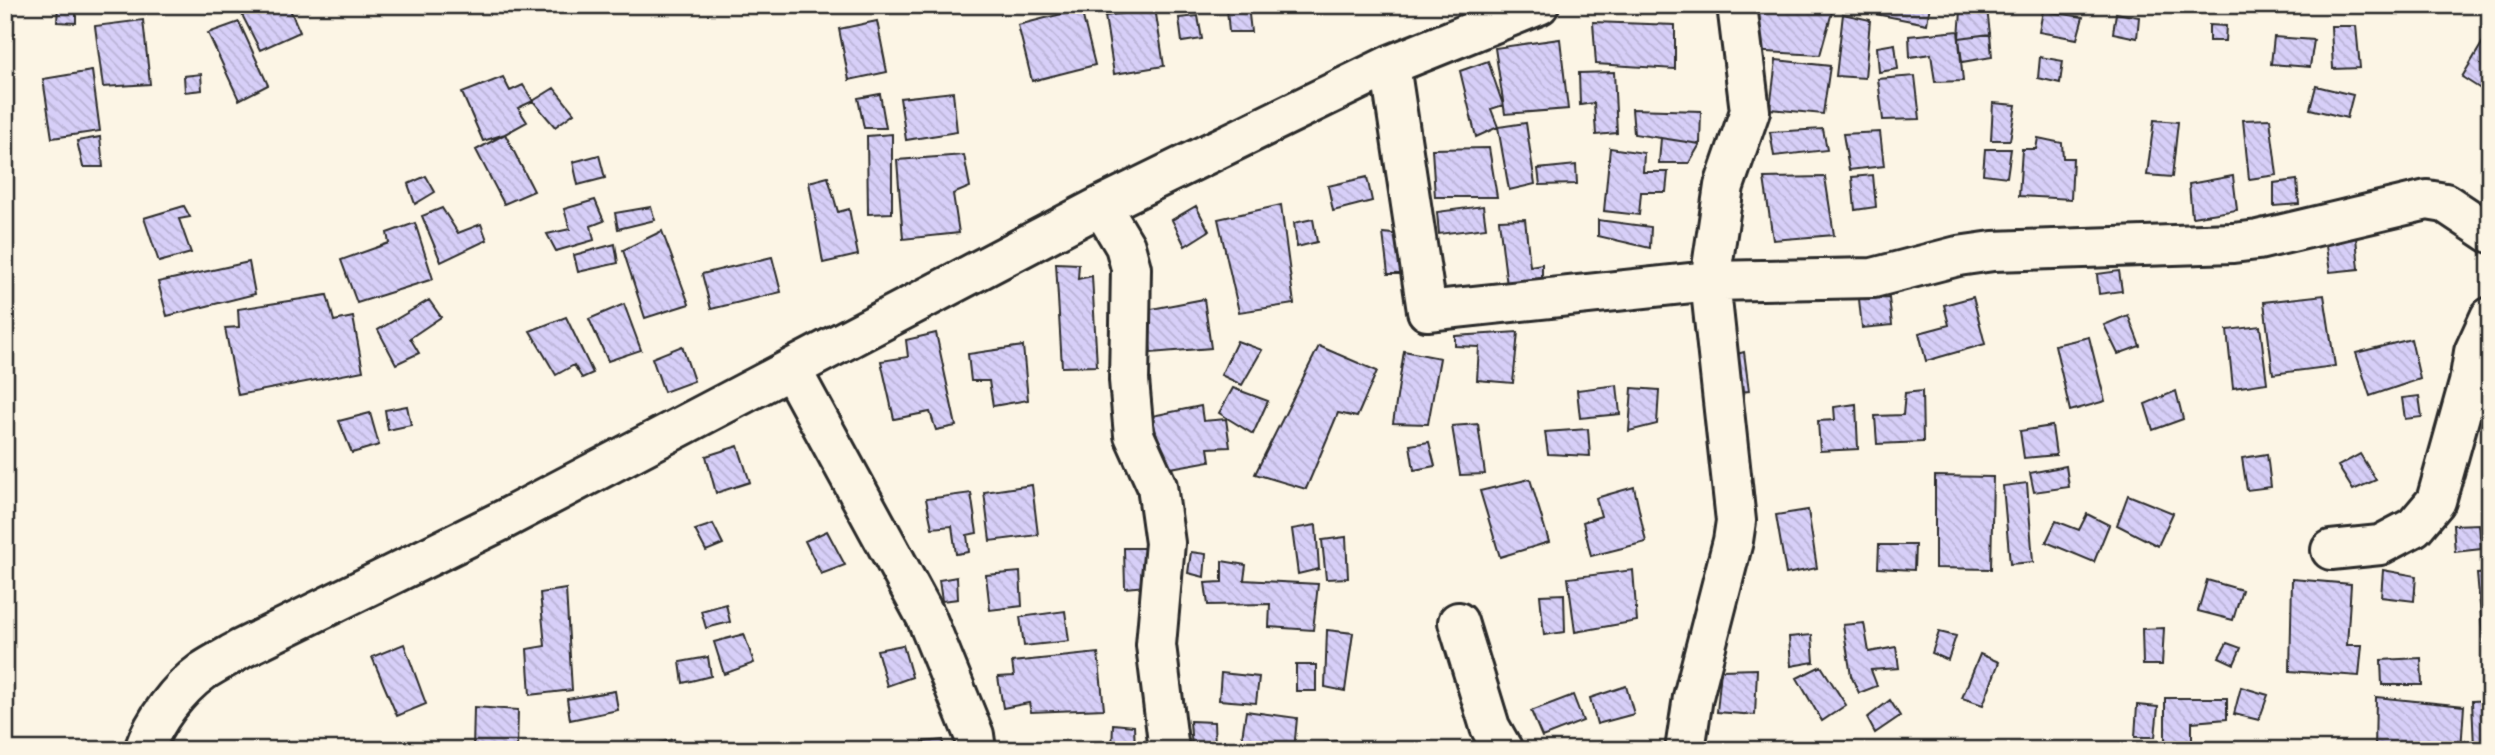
<svg xmlns="http://www.w3.org/2000/svg" width="2495" height="755" font-family="Itim,sans-serif">
	<style>
		.building { fill: url(#building-back-hatch); stroke: #2b2b2b; stroke-width: 2 }
		.lines { fill: none; stroke-linecap: round; stroke-linejoin: round }
		.minor-casing { stroke: #2b2b2b; stroke-width: 44 }
		.minor { stroke: #fcf5e5; stroke-width: 38 }
	</style>
	<defs>
		<pattern id="building-back-hatch" width="6" height="6" patternUnits="userSpaceOnUse" patternTransform="scale(1.75)"><rect width="6" height="6" fill="#d7cff8"/><path d="M-1 5l2 2M0 0l6 6M5-1l2 2" fill="none" stroke="#b9b2d5"/></pattern>
	</defs>
	<rect width="100%" height="100%" fill="#fcf5e5"/>
	<filter id="ink" filterUnits="userSpaceOnUse"><feTurbulence type="fractalNoise" baseFrequency=".0143" numOctaves="2"/><feDisplacementMap in="SourceGraphic" scale="14" xChannelSelector="R" yChannelSelector="G"/><feConvolveMatrix kernelMatrix="1 2 1 2 8 2 1 2 1" color-interpolation-filters="sRGB"/></filter>
	<g filter="url(#ink)">
		<path class="building" d="M58,5H76V23L57,22Z
			M237,5H288L300,32L260,50Z
			M1747,5H1834L1820,55L1750,51Z
			M1861,5H1930L1927,24L1860,11Z
			M1248,6L1251,32H1229L1227,9Z
			M1155,8L1164,66L1114,74L1105,16Z
			M1081,9L1095,65L1032,81L1018,25Z
			M1987,9L1990,34L1959,38L1961,11Z
			M2043,11L2083,17L2077,39L2039,32Z
			M2116,13L2139,17L2137,38L2113,33Z
			M1843,14L1870,20L1865,78L1836,76Z
			M1198,16L1202,39L1182,42L1179,18Z
			M143,20L150,84L103,87L95,26Z
			M877,21L887,72L849,80L839,29Z
			M239,22L268,85L239,100L208,33Z
			M1593,22L1675,25V69L1596,64Z
			M2209,25L2226,26L2225,41H2209Z
			M2331,26H2356L2360,68L2333,69Z
			M1958,31L1963,81L1935,82L1931,54L1910,57L1909,36Z
			M1990,34L1992,57L1962,62L1959,38Z
			M2487,35L2490,37V89L2487,93L2462,77Z
			M2274,37L2314,40L2310,67L2271,64Z
			M1560,39L1568,109L1505,114L1495,48Z
			M1895,44L1898,69L1879,72L1877,47Z
			M2040,57L2063,61L2060,83L2038,78Z
			M1776,60L1830,66L1823,114L1770,109Z
			M1488,61L1503,105L1491,109L1498,127L1476,137L1460,71Z
			M92,71L100,131L52,138L43,79Z
			M1614,72L1617,133L1596,135L1594,103L1580,105L1579,73Z
			M201,74L202,90L185,92L184,76Z
			M1915,76L1920,119L1883,120L1878,79Z
			M503,77L510,91L523,85L533,101L518,108L527,122L505,134L483,141L462,93Z
			M2316,86L2353,95L2347,118L2310,109Z
			M554,88L574,113L555,127L533,101Z
			M953,92L957,132L906,140L900,98Z
			M880,94L886,128H864L858,98Z
			M1993,103L2016,105L2010,140H1991Z
			M1632,109L1701,111L1700,144L1634,134Z
			M2270,119L2277,175L2249,179L2243,120Z
			M2154,120L2178,122L2172,177L2147,175Z
			M1526,123L1535,184L1509,190L1498,127Z
			M1823,129L1827,150L1774,156L1770,132Z
			M1880,132L1884,166L1849,170L1843,134Z
			M505,134L534,191L504,204L476,150Z
			M892,134V213L868,214L867,136Z
			M100,137L103,167H83L77,141Z
			M1661,138L1700,144L1689,163H1659Z
			M2038,138L2062,143L2063,158H2073L2071,199L2019,196L2022,149H2036Z
			M1489,148L1497,197H1435L1432,149Z
			M1610,148L1644,153L1643,172H1668L1666,192H1641L1639,215L1604,211Z
			M1985,149H2011L2007,177L1983,174Z
			M599,155L605,178L578,185L573,162Z
			M964,155L970,187L953,194L959,233L903,239L897,160Z
			M1576,165L1577,184L1540,185L1538,169Z
			M1873,175L1876,207L1855,210L1852,177Z
			M426,176L435,192L415,204L408,184Z
			M2233,176L2237,210L2192,217L2189,184Z
			M828,177L838,212L849,209L858,255L823,263L809,182Z
			M1367,177L1372,201L1333,211L1328,186Z
			M1825,177L1834,235L1773,240L1764,178Z
			M2297,180L2299,204L2274,206V183Z
			M595,200L604,221L591,226L594,240L556,251L547,234L570,229L564,209Z
			M1281,205L1294,304L1239,312L1218,219Z
			M184,206L190,217L179,219L191,253L159,262L144,218Z
			M1196,206L1209,231L1185,246L1172,220Z
			M1483,206L1486,228L1439,234L1437,212Z
			M651,207L655,220L618,229L615,213Z
			M442,208L458,233L481,224L487,240L441,262L422,216Z
			M1313,219L1317,242L1297,247L1294,223Z
			M1525,219L1530,266L1542,264V284L1507,286L1499,220Z
			M1598,220L1651,227L1650,248L1598,236Z
			M415,223L433,279L357,303L341,260L389,243L387,233Z
			M662,231L689,304L645,318L623,250Z
			M1383,233L1402,235L1406,274H1388Z
			M2356,237L2359,269L2330,272L2325,240Z
			M615,244L618,263L578,272L574,255Z
			M772,257L781,292L711,309L702,274Z
			M249,262L255,294L167,316L158,282Z
			M1056,263L1079,264L1078,279L1092,276L1097,366L1062,367Z
			M2119,271L2122,291L2099,294L2097,274Z
			M327,295L334,321L353,317L363,371L238,395L225,328L239,327L238,309Z
			M2324,295L2335,366L2273,374L2264,302Z
			M1973,297L1985,344L1926,361L1919,333L1949,325L1944,305Z
			M1889,298L1892,325L1862,328L1859,299Z
			M1204,299L1211,348L1151,353L1146,310Z
			M429,300L441,317L410,338L419,353L396,364L378,330Z
			M624,304L641,350L608,361L589,319Z
			M2128,315L2140,346L2118,354L2104,325Z
			M566,317L593,373L582,378L574,365L556,375L530,331Z
			M2260,326L2267,383L2233,388L2227,330Z
			M1518,332L1513,383L1477,380L1479,347L1455,346V336Z
			M936,333L956,426L936,430L930,412L894,419L881,361L908,357L906,340Z
			M2089,337L2105,401L2070,411L2055,345Z
			M2411,339L2420,379L2370,396L2356,353Z
			M1237,341L1262,350L1242,385L1221,375Z
			M682,346L694,381L664,392L652,358Z
			M1023,346L1028,400L993,406L989,381H971L968,354Z
			M1319,346L1377,371L1357,417L1338,413L1306,489L1255,474Z
			M1404,351L1440,358L1428,424L1393,423Z
			M1744,352L1749,391L1731,393L1723,358Z
			M1617,385L1620,414L1580,418L1577,390Z
			M1233,388L1268,401L1253,434L1219,413Z
			M1632,388L1659,390L1657,424L1629,431Z
			M1922,391L1923,442L1877,444L1875,416L1903,415L1905,393Z
			M2176,391L2183,419L2153,430L2145,404Z
			M2419,396L2422,417L2405,419L2402,398Z
			M1856,404L1858,449L1820,451L1818,421L1835,420L1834,407Z
			M407,406L411,425L388,430L385,410Z
			M1201,406L1203,421L1226,419L1230,447L1208,448L1210,461L1165,469L1152,416Z
			M370,413L379,445L352,453L339,421Z
			M1478,424L1485,474L1460,475L1452,426Z
			M2052,426L2056,455L2024,458L2020,431Z
			M1588,429L1590,456L1548,454L1545,432Z
			M1429,442L1435,466L1414,470L1410,445Z
			M738,446L750,482L716,493L706,456Z
			M2267,454L2271,487L2247,490L2242,458Z
			M2360,454L2376,480L2353,490L2338,466Z
			M2066,466L2069,487L2034,492L2030,473Z
			M1935,476L1993,477L1991,569L1935,568Z
			M1530,479L1549,542L1500,557L1480,491Z
			M2027,483L2033,562L2010,564L2003,486Z
			M1032,485L1038,535L990,541L984,492Z
			M1634,487L1646,542L1591,556L1583,522L1601,516L1596,498Z
			M971,493L977,533L967,535L969,552L956,554L952,526L932,528L926,499Z
			M2128,495L2173,513L2158,546L2117,525Z
			M1808,510L1817,568L1786,574L1776,515Z
			M2087,514L2109,525L2094,562L2046,542L2056,521L2079,530Z
			M713,524L723,544L706,551L695,530Z
			M2479,524L2481,549L2455,552L2453,525Z
			M1316,525L1319,569L1298,574L1292,529Z
			M827,531L845,565L821,574L805,541Z
			M1346,537L1348,578L1326,579L1322,540Z
			M1879,545H1915L1914,570L1878,568Z
			M1124,548H1147L1146,586L1125,588Z
			M1191,552L1206,554L1204,577L1188,573Z
			M1222,561L1246,565L1244,580L1318,584L1313,630L1269,627L1270,604L1208,605L1205,583L1222,582Z
			M1633,570L1637,621L1575,632L1568,578Z
			M2383,570L2416,576L2414,601L2381,597Z
			M1020,572L1022,606L990,610L986,575Z
			M2490,573V648H2484L2477,574Z
			M957,577L958,599L942,601L939,580Z
			M2292,579L2351,584L2347,645H2362L2359,676L2290,671Z
			M2207,580L2242,590L2233,620L2198,611Z
			M566,589L572,690L530,695L527,649L545,646L540,593Z
			M1564,594L1565,632L1544,635L1540,595Z
			M726,604L730,622L706,628L701,611Z
			M1065,611L1069,641L1024,646L1020,617Z
			M1864,623L1869,652L1896,647L1899,668L1871,670L1877,686L1859,693L1851,676L1843,625Z
			M2164,628L2162,665H2143L2142,629Z
			M1327,630L1353,633L1345,691L1325,687Z
			M1939,632L1956,636L1948,660L1932,653Z
			M744,634L754,663L724,674L714,642Z
			M1812,635L1814,662L1791,666L1789,637Z
			M2227,643L2241,648L2234,664L2219,657Z
			M404,644L426,704L397,716L372,657Z
			M903,645L912,677L887,686L877,650Z
			M1098,653L1104,709L1031,712L1029,703L1003,708L998,677L1014,676L1012,662Z
			M1980,654L1999,662L1983,705L1962,698Z
			M708,657L711,676L683,683L680,662Z
			M2421,658L2422,685H2382L2381,660Z
			M1296,665H1316V691H1296Z
			M1821,666L1846,705L1822,721L1797,678Z
			M1757,669L1755,715L1717,712L1721,670Z
			M1221,673L1259,677L1256,703L1219,700Z
			M1626,686L1634,714L1597,724L1590,698Z
			M2241,687L2268,695L2259,720L2234,714Z
			M615,691L618,710L570,720L567,699Z
			M1573,695L1583,721L1542,737L1531,711Z
			M2376,697L2464,706L2461,750H2375Z
			M2165,698H2227V719L2192,722V750H2165Z
			M1890,700L1900,716L1875,733L1867,718Z
			M2490,700V747H2474L2472,701Z
			M2137,705L2158,707L2155,737H2135Z
			M474,707L518,710L517,750H473Z
			M1246,711L1297,718L1294,750H1240Z
			M1190,721L1214,722L1215,747L1192,749Z
			M1113,724L1134,726L1135,750H1112Z
			M674,739L677,750H646L645,747Z
			M943,740V750H923V742Z
			M1336,741L1337,750H1317L1316,744Z"/>
		<g class="lines">
			<defs>
				<path id="minor" d="M1390,65L1427,311L1710,281L1873,278L1958,256L1993,251L2233,243L2258,240L2427,200L2445,203L2490,233
					M1101,206L1125,246L1131,268L1129,380L1134,435L1157,486L1165,543L1156,645L1169,750
					M791,369L926,617L974,735L976,750
					M2331,550L2380,545L2414,527L2436,501L2469,383L2474,352L2490,317
					M1458,622L1490,727L1503,750
					M144,750C154,721 178,689 203,671C215,663 229,656 241,649L503,520L1101,206L1390,65L1539,5
					M1685,750L1693,697L1733,541L1736,521L1710,281L1724,186L1750,111L1737,5"/>
			</defs>
			<use href="#minor" class="minor-casing"/>
			<use href="#minor" class="minor"/>
		</g>
	</g>
	<rect width="2495" height="755" fill="none" stroke="#fcf5e5" stroke-width="28"/>
	<rect x="14" y="14" width="2467" height="727" fill="none" stroke="#2b2b2b" stroke-width="2.5" filter="url(#ink)"/>
</svg>
